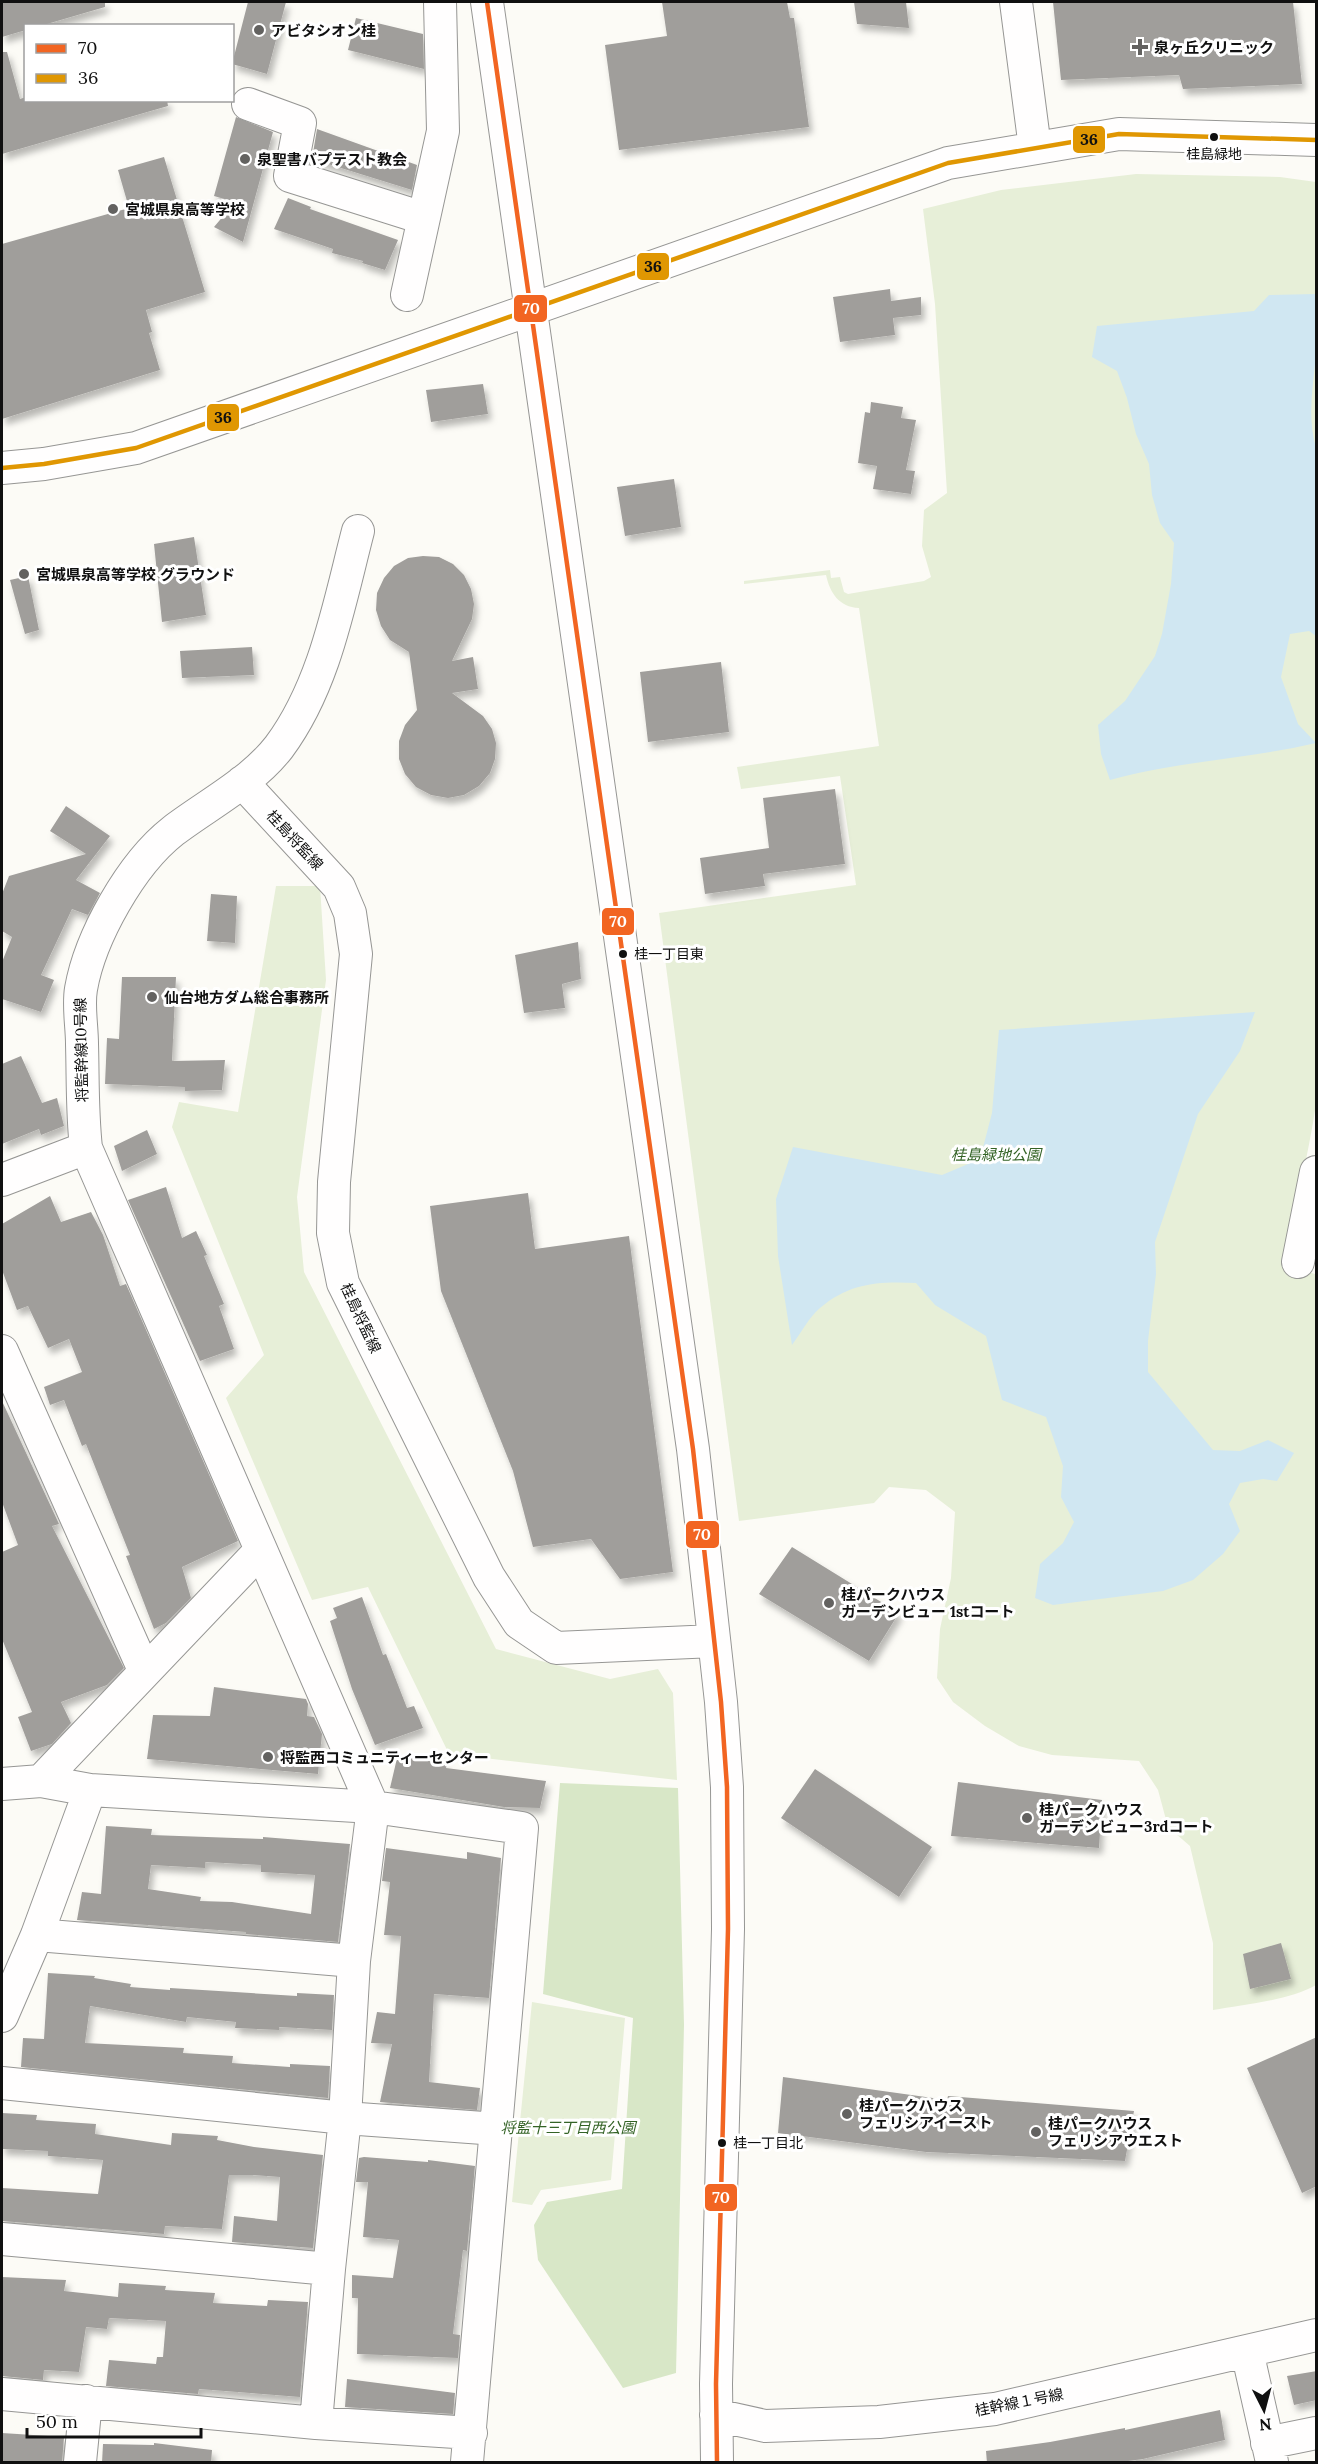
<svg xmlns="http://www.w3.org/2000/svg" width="1318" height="2464" font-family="Lora,'Noto Sans JP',serif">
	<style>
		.green { fill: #e7efd8 }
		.forest { fill: #d8e7c7 }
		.water { fill: #d0e7f2 }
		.building { fill: #a09e9b; fill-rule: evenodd; filter: url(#shadow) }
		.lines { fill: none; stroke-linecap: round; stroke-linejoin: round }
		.minor-casing { stroke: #969694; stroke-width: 34 }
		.minor { stroke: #fffefe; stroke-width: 32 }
		.bus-1-casing { stroke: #fff; stroke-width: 9 }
		.bus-2-casing { stroke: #fff; stroke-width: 9 }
		.bus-1 { stroke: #f26522; stroke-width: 4.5 }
		.bus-2 { stroke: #e09702; stroke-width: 4.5 }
		.poi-dot { fill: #636260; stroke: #fff; stroke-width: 2 }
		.bus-dot { fill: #101010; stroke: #fff; stroke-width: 2 }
		.labels { text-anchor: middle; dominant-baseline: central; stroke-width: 6; stroke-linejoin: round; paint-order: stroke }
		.bus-label { font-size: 14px; fill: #101010; stroke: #fff; text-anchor: start }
		.poi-label { font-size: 15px; font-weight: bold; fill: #101010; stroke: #fff; text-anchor: start }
		.street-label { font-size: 15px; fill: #101010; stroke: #fff }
		.park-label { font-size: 15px; font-style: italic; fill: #346326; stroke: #fff }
		.line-badge { stroke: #fff; stroke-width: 2 }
		.badge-label { font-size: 16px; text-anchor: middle; font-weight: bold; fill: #fff }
		.pale-badge-label { font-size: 16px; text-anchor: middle; font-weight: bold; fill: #111 }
	</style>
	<defs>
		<filter id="shadow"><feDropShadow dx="3.5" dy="6" stdDeviation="3" flood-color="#0004"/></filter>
	</defs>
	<rect width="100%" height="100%" fill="#fcfbf6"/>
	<path class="green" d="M1136,174L1280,177L1316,182V1104C1308,1158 1294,1211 1284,1265L1315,1274L1316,1286V1985C1291,2000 1243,2005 1213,2010V1943L1190,1846L1168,1827L1158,1790L1139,1761L1052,1755L1019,1746L985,1726L953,1702L937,1678L940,1629L951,1578L955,1512L926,1490L889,1487L874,1503L739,1521L659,913L856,885L840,776L741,789L737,767L879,746L859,608C839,607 830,593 826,575L744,584V581L830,570L831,578L840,577L844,592L848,594L924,581L931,577L922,546L924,510L947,493L935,304L923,209L1001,190Z
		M276,886H320L326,980L297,1197L304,1272L496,1649L610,1679L658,1669L673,1693L677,1780L449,1754L368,1587L312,1600L226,1398L264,1355L172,1127L179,1102L238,1112Z
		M532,2002L625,2018L611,2180L541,2190L532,2205L512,2202Z"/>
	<path class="forest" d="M560,1783L678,1788L684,2025L676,2373L623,2388L538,2260L534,2225L547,2202L622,2189L633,2018L543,1994Z"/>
	<path class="water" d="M1316,294C1317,314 1318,335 1316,355C1313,386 1307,417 1316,448V636L1309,631L1290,634L1281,677L1298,724L1316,743C1248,759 1178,761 1110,780L1101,754L1098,725L1125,701L1155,656L1162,634L1171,584L1174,543L1160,523L1152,495L1149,464L1136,434L1127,398L1117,371L1092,357L1097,326L1254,311L1269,295Z
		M1255,1012L1240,1051L1198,1114L1155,1242L1156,1274L1148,1341V1372L1213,1450L1240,1451L1268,1440L1294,1453L1277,1481L1263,1479L1240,1483L1229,1504L1240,1531L1223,1554L1193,1580L1163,1591L1053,1605L1035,1598L1040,1564L1063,1543L1074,1522L1061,1497L1063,1466L1046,1417L1002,1400L986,1336L935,1305L916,1283C879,1281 849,1283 820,1308C809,1317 801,1333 792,1345L778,1256L776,1199L793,1147L942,1175L980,1159L992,1113L999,1030Z"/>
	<path class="building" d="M2,2H105V7L40,26H26V30L2,37Z
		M248,2H286L267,74L232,64Z
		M662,2H787L790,18H794L809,127L619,150L605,45L667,36Z
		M854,2H906L909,28L857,24Z
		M1053,2H1293L1302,84L1183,89L1179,75L1061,80Z
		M356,18L423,34L424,69L348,50Z
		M2,52H7L20,99L26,97V100H167L168,106L2,154Z
		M236,117L273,132L243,242L214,227L235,202L214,196Z
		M317,129L417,165L412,190L312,159Z
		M164,157L205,292L146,310L152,332L149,333L160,370L2,419V244L129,208L118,170Z
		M288,198L311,207L310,209L398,240L385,270L362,263L363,261L332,253L333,249L274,229Z
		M890,289L891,301L921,297V315L893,318L895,335L840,342L833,297Z
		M483,384L488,414L431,422L426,390Z
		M871,402L903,407L901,418L916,420L906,470L915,471L911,494L873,489L877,466L858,463L865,412L870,413Z
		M674,479L681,527L625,536L617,487Z
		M194,537L206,615L162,622L154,544Z
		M423,556L439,557L453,564L464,575L471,589L474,604L472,619L452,661L473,657L478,689L452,693L483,716L492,729L496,743L495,759L490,773L479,786L464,795L448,798L431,795L416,787L405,774L399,759V741L405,725L417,710L409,652L390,640L381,626L376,610L377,593L384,578L394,566L408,558Z
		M28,576L39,630L25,634L10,580Z
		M252,647L254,675L182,678L180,651Z
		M721,662L729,732L648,742L640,672Z
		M835,789L845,864L763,874L765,886L705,894L700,858L769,848L763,798Z
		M66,806L110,836L76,880L100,893L88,915L72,909L41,975L54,980L41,1012L2,999V962L12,937L2,931V894L9,876L86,854L50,831Z
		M211,894L237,896L235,943L207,941Z
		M578,942L581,979L562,984L565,1008L524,1013L515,955Z
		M122,977H176L172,1061L225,1060L222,1090L185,1091V1087L105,1084L107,1038L119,1039Z
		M21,1056L42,1103L57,1098L64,1126L41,1135L39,1129L2,1144V1064Z
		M147,1130L157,1154L122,1171L114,1146Z
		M166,1187L182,1238L196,1231L207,1255L204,1256L224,1304L219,1306L234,1349L200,1361L128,1200Z
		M528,1193L535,1249L629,1236L673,1572L620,1579L591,1539L533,1547L513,1471L441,1291L430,1206Z
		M50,1196L61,1222L91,1212L103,1235L120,1286L126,1284L238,1541L182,1567L191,1598L166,1623L154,1629L126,1556L130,1555L86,1444L82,1446L64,1400L50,1405L44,1387L82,1372L69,1339L48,1348L28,1306L17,1310L2,1270V1224Z
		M2,1401L59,1524L52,1526L124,1668L107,1685L61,1702L71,1723L52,1744L31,1751L18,1717L32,1712L2,1639V1552L18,1545L2,1502Z
		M792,1547L899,1613L869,1661L759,1594Z
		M362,1597L383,1655L386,1654L407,1708L414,1706L423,1728L375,1745L352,1689L330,1621L337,1618L333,1608Z
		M214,1687L306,1699L308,1704L307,1716L314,1717L322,1734L318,1774L147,1759L153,1715L210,1716Z
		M398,1754L447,1765L446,1768L546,1781L540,1808L504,1807L390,1788Z
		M815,1769L932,1847L899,1897L781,1818Z
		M958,1782L1102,1800L1099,1848L951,1836Z
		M106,1826L152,1829L151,1835L263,1839V1837L350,1844L338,1942L246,1934V1932L77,1920L82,1892L101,1894ZM205,1862L261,1865V1872L315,1875L311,1914L232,1902L200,1901L201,1897L148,1889L151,1865L205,1868Z
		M386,1848L467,1859V1852L501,1858L489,1998L434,1994L429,2082L480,2088L477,2110L380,2102L392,2044L371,2043L377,2012L395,2014L401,1936L384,1935L390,1882L382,1881Z
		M1281,1943L1291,1979L1250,1989L1243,1954Z
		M48,1973L95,1976L94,1978L131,1984L130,1987L170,1990V1988L297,1996V1993L334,1995L332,2030L279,2027V2030L235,2028L236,2022L187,2017L186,2022L90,2006L85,2043L184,2048L183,2053L233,2056L232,2063L290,2067V2064L330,2066L328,2098L21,2067L23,2038L44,2039Z
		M1317,2037V2186L1302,2193L1247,2068Z
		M783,2077L947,2100L948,2096L1134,2111L1125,2161L926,2152L778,2133Z
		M2,2113L37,2115L36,2120L96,2124L95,2134L171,2145L172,2133L218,2136L217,2140L254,2147L323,2155L313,2248L232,2242L234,2216L277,2221L280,2177L253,2175H229L222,2229L165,2226L164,2234L2,2221V2188L98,2194L103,2160L48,2156V2151L2,2149Z
		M364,2157L428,2162V2160L475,2166L467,2251L463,2250L453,2334L460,2335L458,2358L357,2354L358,2298H352V2275L393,2278L399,2240L363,2237L368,2182H356L359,2158Z
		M2,2277L66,2280L64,2291L118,2297L119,2283L166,2286L165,2290L215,2293L213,2303L267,2306L268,2300L308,2302L300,2397L199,2389L198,2394L106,2386L109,2360L156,2364L157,2357H163L166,2321L109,2318L107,2329L86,2327L79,2372L44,2370L43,2380L2,2376Z
		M1317,2371V2400L1294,2405L1287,2376Z
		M347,2379L455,2393L453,2414L345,2407Z
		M1220,2410L1225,2440L1143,2459L1113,2463H987L986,2451L1050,2442L1125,2428V2430Z
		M2,2433L64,2437L62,2463H2Z
		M154,2443L212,2450L211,2463H102L103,2444L154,2445Z"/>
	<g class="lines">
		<defs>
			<path id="minor" d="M487,2L693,1449L721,1702L727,1787L728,1929L716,2384L717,2462
				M1016,2L1035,148
				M248,104L300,123L290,176L423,218
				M407,295L443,131L440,2
				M2,468L44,464L136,448L948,163L1119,134L1316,140
				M242,782L339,887L350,913L356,954L334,1182L333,1233L343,1283L489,1577L519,1623L556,1648L714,1641
				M86,1148L373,1807L354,1961L345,2118L329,2269L316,2423
				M2,1180L86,1148C82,1112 83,1079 82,1044C82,1026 78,1006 81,989C90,937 131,864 173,831C207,805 252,782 279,747C325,685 339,604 358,531
				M1298,1262L1316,1172
				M2,1351L144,1670
				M41,1781L261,1550
				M2,1784L41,1781L90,1790L373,1807L522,1828L467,2462
				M37,1935L354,1961
				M2,2016L37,1935L90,1790
				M2,2083L345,2118L497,2129
				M2,2239L329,2269
				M1247,2351L1272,2462
				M2,2394L316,2423L471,2433
				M716,2415L765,2426L879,2422L995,2409L1316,2335
				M1267,2443L1316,2433
				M80,2462L86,2401"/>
		</defs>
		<use href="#minor" class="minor-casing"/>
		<use href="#minor" class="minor"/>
		<defs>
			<path id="bus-1" d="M487,2L693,1449L721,1702L727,1787L728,1929L716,2384L717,2462"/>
			<path id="bus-2" d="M2,468L44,464L136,448L948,163L1119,134L1316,140"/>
		</defs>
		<use href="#bus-1" class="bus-1-casing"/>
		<use href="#bus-2" class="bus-2-casing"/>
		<use href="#bus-1" class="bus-1"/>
		<use href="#bus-2" class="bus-2"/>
	</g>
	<g class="poi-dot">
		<circle cx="259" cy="30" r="6"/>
		<path d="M1137 38h6v6h6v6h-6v6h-6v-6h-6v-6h6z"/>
		<circle cx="245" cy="159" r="6"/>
		<circle cx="113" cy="209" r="6"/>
		<circle cx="24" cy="574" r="6"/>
		<circle cx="152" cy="997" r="6"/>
		<circle cx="829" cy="1603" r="6"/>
		<circle cx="268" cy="1757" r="6"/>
		<circle cx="1027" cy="1818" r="6"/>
		<circle cx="847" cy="2114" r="6"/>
		<circle cx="1036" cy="2132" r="6"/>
	</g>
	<g class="bus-dot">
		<circle cx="1214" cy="137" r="5"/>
		<circle cx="623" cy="954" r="5"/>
		<circle cx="722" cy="2143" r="5"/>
	</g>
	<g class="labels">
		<g class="bus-label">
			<text x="1214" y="154" text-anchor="middle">桂島緑地</text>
			<text x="634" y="954">桂一丁目東</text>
			<text x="733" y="2143">桂一丁目北</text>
		</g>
		<g class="poi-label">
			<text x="271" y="30">アビタシオン桂</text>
			<text x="1154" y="47">泉ヶ丘クリニック</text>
			<text x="257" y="159">泉聖書バプテスト教会</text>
			<text x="125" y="209">宮城県泉高等学校</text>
			<text x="36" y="574">宮城県泉高等学校 グラウンド</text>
			<text x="164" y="997">仙台地方ダム総合事務所</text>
			<text x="841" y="1594">桂パークハウス<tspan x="841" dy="17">ガーデンビュー 1stコート</tspan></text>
			<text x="280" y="1757">将監西コミュニティーセンター</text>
			<text x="1039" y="1809">桂パークハウス<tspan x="1039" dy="17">ガーデンビュー3rdコート</tspan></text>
			<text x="859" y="2105">桂パークハウス<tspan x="859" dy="17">フェリシアイースト</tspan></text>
			<text x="1048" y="2123">桂パークハウス<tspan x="1048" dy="17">フェリシアウエスト</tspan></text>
		</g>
		<g class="street-label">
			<text transform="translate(295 840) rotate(47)">桂島将監線</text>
			<text transform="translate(81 1050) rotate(-91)">将監幹線10号線</text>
			<text transform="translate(361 1318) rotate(65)">桂島将監線</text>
			<text transform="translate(1019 2402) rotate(-11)">桂幹線１号線</text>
		</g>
		<g class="park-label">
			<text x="996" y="1154">桂島緑地公園</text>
			<text x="568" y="2127">将監十三丁目西公園</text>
		</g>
	</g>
	<g class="line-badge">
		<rect x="1072" y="125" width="34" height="29" rx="6" fill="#e09702"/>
		<rect x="636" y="252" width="34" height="29" rx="6" fill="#e09702"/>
		<rect x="513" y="294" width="35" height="29" rx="6" fill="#f26522"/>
		<rect x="206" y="403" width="34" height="29" rx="6" fill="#e09702"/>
		<rect x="601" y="907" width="34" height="29" rx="6" fill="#f26522"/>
		<rect x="685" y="1520" width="35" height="29" rx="6" fill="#f26522"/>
		<rect x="704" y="2183" width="34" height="29" rx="6" fill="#f26522"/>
	</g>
	<g class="badge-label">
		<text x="531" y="314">70</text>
		<text x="618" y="927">70</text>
		<text x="702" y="1540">70</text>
		<text x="721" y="2203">70</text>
	</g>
	<g class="pale-badge-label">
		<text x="1089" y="145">36</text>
		<text x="653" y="272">36</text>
		<text x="223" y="423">36</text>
	</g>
	<rect width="1318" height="2464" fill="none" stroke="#101010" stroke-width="6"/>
	<rect x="24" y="24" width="210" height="78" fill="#ffffff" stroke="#9f9f9f" stroke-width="1.5"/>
	<rect x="36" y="44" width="30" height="9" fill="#f26522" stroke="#9f9f9f" stroke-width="1.5"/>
	<text x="78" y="54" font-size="18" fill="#101010">70</text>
	<rect x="36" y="74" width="30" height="9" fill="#e09702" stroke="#9f9f9f" stroke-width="1.5"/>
	<text x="78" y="84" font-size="18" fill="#101010">36</text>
	<g transform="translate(1264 2410) rotate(174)" stroke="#ffffff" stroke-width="4.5" paint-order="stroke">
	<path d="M0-4.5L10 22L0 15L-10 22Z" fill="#101010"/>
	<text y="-9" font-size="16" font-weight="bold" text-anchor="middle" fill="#101010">N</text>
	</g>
	<path d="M27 2428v9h174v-9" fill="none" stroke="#101010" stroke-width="3"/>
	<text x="36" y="2428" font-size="18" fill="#101010" stroke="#ffffff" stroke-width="4.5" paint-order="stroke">50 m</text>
</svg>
